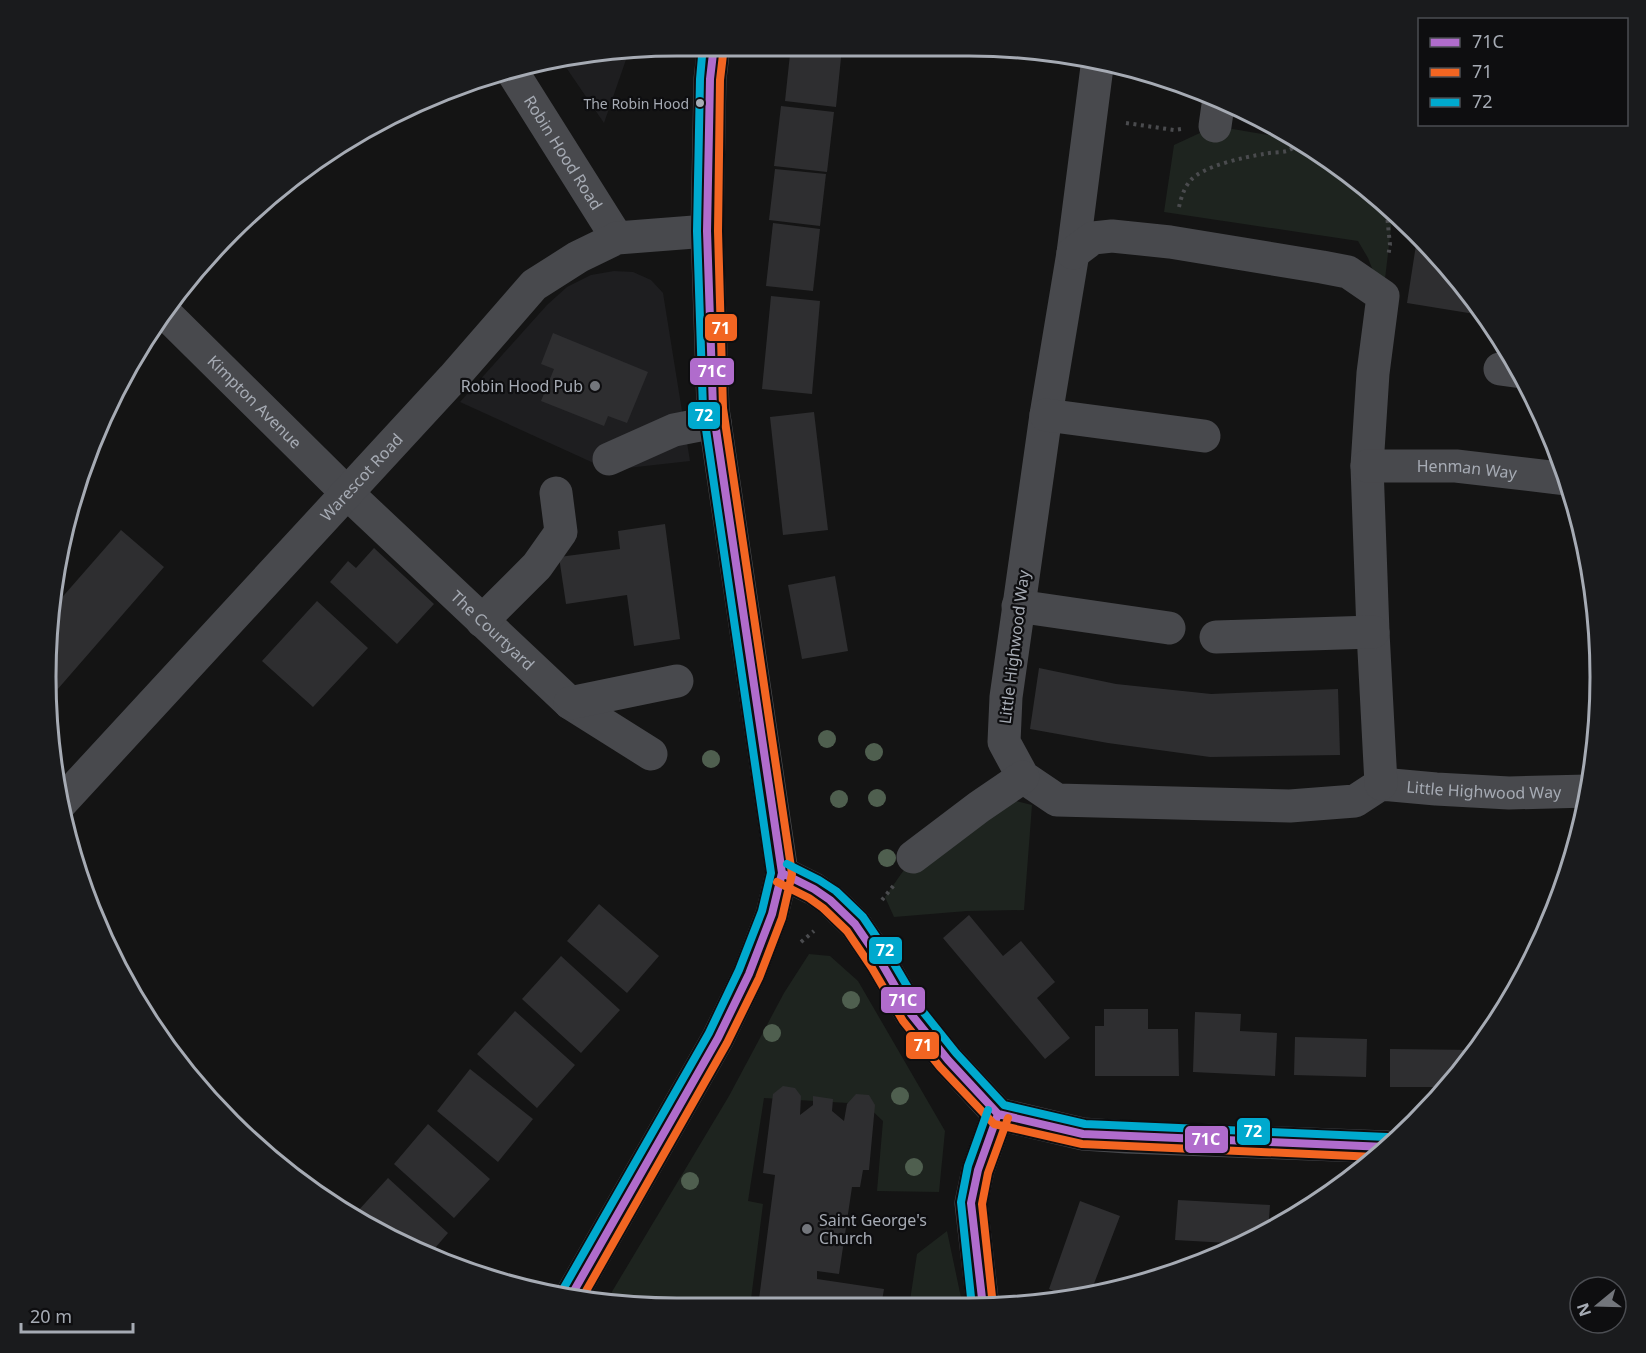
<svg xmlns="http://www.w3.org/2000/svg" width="1646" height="1353" font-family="'Noto Sans',sans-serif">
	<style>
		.built { fill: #1e1e20 }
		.green { fill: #1e241f }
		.building { fill: #2e2e30 }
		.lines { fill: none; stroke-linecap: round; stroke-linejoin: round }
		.path { stroke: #4a4b4e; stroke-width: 4; stroke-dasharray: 3 4.5; stroke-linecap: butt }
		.minor { stroke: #48494d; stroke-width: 33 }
		.major { stroke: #4b4c4e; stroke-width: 33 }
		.bus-1-casing { stroke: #0e0e10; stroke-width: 12 }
		.bus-2-casing { stroke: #0e0e10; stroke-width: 12 }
		.bus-3-casing { stroke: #0e0e10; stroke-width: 12 }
		.bus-1 { stroke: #b06ccc; stroke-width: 8 }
		.bus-2 { stroke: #f26522; stroke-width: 8 }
		.bus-3 { stroke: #00a9ce; stroke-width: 8 }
		.tree { fill: #4f5f4f }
		.bus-dot { fill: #a6abb4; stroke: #0e0e10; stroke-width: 2 }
		.poi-dot { fill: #73767c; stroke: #0e0e10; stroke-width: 2 }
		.labels { text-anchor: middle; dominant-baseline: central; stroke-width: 4.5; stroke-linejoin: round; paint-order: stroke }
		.bus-label { font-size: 14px; fill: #a6abb4; stroke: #0e0e10; text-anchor: end }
		.street-label { font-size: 16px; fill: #a6abb4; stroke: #0e0e10 }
		.poi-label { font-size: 16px; fill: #a6abb4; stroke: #0e0e10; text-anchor: end }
		.rim { fill: none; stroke: #a6abb4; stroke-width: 3 }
		.line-badge { stroke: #0e0e10; stroke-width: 2 }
		.badge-label { font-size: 16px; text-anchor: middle; font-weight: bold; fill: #fff }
	</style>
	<rect width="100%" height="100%" fill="#141414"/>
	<path class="built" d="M629,51L604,123L561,60Z
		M614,271L633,272L651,280L663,293L690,461L609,470L460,402L547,305L567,287L591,275Z"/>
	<path class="green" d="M1215,126L1268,135L1275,127L1320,151L1393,211L1383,296L1368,258L1358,241L1164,212L1174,145Z
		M996,796L1032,805L1024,910L967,911L894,917L885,897L913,857Z
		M809,954L830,956L858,981L945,1131L939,1192L877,1191L883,1121L865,1104L764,1098L748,1201L763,1204L750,1307H636L627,1305L610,1295L729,1096L784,993Z
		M947,1231L963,1307H909L917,1254Z"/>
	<path class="building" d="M791,45L822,46L842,48L836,107L785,101Z
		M781,106L834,112L827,172L774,166Z
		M775,169L826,174L820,226L769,220Z
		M773,223L820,229L813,291L766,286Z
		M1418,232L1487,316L1407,303Z
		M771,296L820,301L812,394L762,389Z
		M553,333L648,372L627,423L608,416L604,426L541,401L554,369L541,364Z
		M814,412L828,530L783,535L770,417Z
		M665,524L680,639L634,646L627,595L566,604L559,557L620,549L618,531Z
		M121,530L164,567L50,698L46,635L51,610Z
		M374,548L434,604L397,644L330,582L348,561L356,568Z
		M835,576L848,651L802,659L788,585Z
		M317,601L368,648L313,707L262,661Z
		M1039,668L1116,684L1211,694L1338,689L1340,755L1210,757L1108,743L1030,729Z
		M599,904L659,956L627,993L567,941Z
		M969,915L1003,956L1021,941L1055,982L1037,998L1070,1038L1045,1059L943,938Z
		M561,956L620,1010L581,1053L522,999Z
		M1104,1009H1148V1029H1178L1179,1076H1095V1026H1104Z
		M515,1011L575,1065L537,1108L477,1054Z
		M1195,1012L1241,1014L1240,1031L1277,1033L1275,1076L1193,1072Z
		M1295,1037L1367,1039L1366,1077L1294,1075Z
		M1390,1049L1475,1050L1448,1087H1390Z
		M470,1069L533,1119L498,1162L437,1111Z
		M783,1086L795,1088L801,1096L800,1115L813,1105V1096L833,1099L832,1111L844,1121L847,1104L856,1094L869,1095L875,1105L869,1170H863L860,1187H852L839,1274L817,1271V1279L884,1289L881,1307H758L775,1175L763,1173L773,1094Z
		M428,1124L490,1179L454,1218L394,1164Z
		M388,1178L448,1233L429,1255L397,1243L366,1222L356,1213Z
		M1178,1200L1270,1205L1268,1231L1246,1244L1175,1240Z
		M1080,1201L1120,1216L1090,1294L1068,1297L1049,1289Z"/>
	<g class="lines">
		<path class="path" d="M1126,123L1174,130L1181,129
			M1386,205L1390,245L1388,257
			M1179,207C1181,198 1184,188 1190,181C1202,166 1245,157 1264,154C1271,152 1280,153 1287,151C1292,149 1298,145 1303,142
			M882,900L894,885
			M801,942L814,931
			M612,1296L627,1305"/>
		<g class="minor">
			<path id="s1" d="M1098,59L1073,253L1046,415L1006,697L1004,742L1023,777L1057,800L1290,806L1355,801L1381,784L1436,789L1509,793L1588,791"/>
			<path id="s2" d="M510,68L617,238"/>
			<path d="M1215,126L1219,98"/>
			<path d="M1073,253L1093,238L1112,236L1170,242L1322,267L1348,272L1383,296L1373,373L1367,466L1373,632L1381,784"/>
			<path id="s3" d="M163,311L346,492L570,703L651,754"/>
			<path d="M1500,369L1522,372"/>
			<path d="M1046,415L1204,436"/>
			<path d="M609,459L674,430L715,422"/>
			<path id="s4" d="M1367,466H1456L1567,479"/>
			<path d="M1018,606L1169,628"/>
			<path d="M482,621L537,566L561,532L556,493"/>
			<path d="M1216,637L1373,632"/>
			<path d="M570,703L677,681"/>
			<path id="s5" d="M59,805L453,378L534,285L578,257L617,238L707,231"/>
			<path d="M913,857L979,807L1023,777"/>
			<path d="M782,873L814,889L830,900L855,924L881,962L911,1014L948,1060L998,1114L1083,1134L1127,1137L1387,1147"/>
			<path d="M983,1307L971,1203L978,1170L998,1114"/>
		</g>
		<path class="major" d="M571,1296L718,1038L749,974L772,914L782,873L713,409L707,231L710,79L714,45"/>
		<defs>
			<path id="bus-1" d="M782,873L814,889L830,900L855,924L881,962L911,1014L948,1060L998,1114L1083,1134L1386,1147
				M571,1296L718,1038L749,974L772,914L782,873L713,409L707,231L710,79L714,45
				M983,1307L971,1203L978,1170L998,1114"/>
			<path id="bus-2" d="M777,882L809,898L823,908L847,931L872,968L903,1021L940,1067L994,1124L1082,1144L1376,1157
				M582,1298L727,1043L759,978L782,918L792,874L723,408L718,231L720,80L724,46
				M993,1306L982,1204L988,1173L1008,1118"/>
			<path id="bus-3" d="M787,864L819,880L836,891L863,917L890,957L920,1008L956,1053L1004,1105L1085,1124L1387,1137
				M562,1291L709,1033L739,970L762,911L771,873L703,409L697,231L700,79L703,45
				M972,1307L961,1202L968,1166L988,1110"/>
		</defs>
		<use href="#bus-1" class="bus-1-casing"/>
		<use href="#bus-2" class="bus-2-casing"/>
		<use href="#bus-3" class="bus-3-casing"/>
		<use href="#bus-1" class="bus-1"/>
		<use href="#bus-2" class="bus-2"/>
		<use href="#bus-3" class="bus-3"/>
	</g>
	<g class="tree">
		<circle cx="827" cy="739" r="9"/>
		<circle cx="874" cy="752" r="9"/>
		<circle cx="711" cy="759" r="9"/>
		<circle cx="877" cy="798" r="9"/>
		<circle cx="839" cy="799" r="9"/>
		<circle cx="887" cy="858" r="9"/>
		<circle cx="851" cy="1000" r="9"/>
		<circle cx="772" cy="1033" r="9"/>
		<circle cx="900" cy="1096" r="9"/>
		<circle cx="914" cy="1167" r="9"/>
		<circle cx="690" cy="1181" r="9"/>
	</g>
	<circle class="bus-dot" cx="700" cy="103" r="5"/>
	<g class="poi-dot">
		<circle cx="595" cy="386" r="6"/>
		<circle cx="807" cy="1229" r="6"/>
	</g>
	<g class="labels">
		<g class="bus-label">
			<text x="689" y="103">The Robin Hood</text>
		</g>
		<g class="street-label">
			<text stroke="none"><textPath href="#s2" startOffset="100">Robin Hood Road</textPath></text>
			<text stroke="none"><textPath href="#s3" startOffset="129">Kimpton Avenue</textPath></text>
			<text stroke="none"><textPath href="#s4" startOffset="100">Henman Way</textPath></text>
			<text stroke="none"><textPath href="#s5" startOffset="446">Warescot Road</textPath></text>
			<text stroke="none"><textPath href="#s3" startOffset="459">The Courtyard</textPath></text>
			<text transform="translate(1014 647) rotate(-83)">Little Highwood Way</text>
			<text stroke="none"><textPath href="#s1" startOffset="1203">Little Highwood Way</textPath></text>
		</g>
		<g class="poi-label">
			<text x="583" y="386">Robin Hood Pub</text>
			<text x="819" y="1220" text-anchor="start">Saint George's<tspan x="819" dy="18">Church</tspan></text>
		</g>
	</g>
	<path d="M0 0H1646V1353H0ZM677 56H969A621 621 0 0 1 1590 677V677A621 621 0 0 1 969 1298H677A621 621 0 0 1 56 677V677A621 621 0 0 1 677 56Z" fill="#1a1b1d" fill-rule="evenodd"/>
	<path class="rim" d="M677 56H969A621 621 0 0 1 1590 677V677A621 621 0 0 1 969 1298H677A621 621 0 0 1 56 677V677A621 621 0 0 1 677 56Z"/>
	<g class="line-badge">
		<rect x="704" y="313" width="34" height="29" rx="6" fill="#f26522"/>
		<rect x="689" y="357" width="46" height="29" rx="6" fill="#b06ccc"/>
		<rect x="687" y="401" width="34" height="29" rx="6" fill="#00a9ce"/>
		<rect x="868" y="936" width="35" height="29" rx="6" fill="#00a9ce"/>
		<rect x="880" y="986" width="46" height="28" rx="6" fill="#b06ccc"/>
		<rect x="905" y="1031" width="35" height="29" rx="6" fill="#f26522"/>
		<rect x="1236" y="1117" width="35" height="29" rx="6" fill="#00a9ce"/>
		<rect x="1184" y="1125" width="45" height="29" rx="6" fill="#b06ccc"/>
	</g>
	<g class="badge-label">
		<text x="721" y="334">71</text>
		<text x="712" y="377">71C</text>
		<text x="704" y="421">72</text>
		<text x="885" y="956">72</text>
		<text x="903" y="1006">71C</text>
		<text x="923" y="1051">71</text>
		<text x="1253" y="1137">72</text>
		<text x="1206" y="1145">71C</text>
	</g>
	<rect x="1418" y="18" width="210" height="108" fill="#0e0e10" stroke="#4b4d52" stroke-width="1.5"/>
	<rect x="1430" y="38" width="30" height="9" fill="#b06ccc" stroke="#4b4d52" stroke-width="1.5"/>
	<text x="1472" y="48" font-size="18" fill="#a6abb4">71C</text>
	<rect x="1430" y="68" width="30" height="9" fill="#f26522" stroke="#4b4d52" stroke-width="1.5"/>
	<text x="1472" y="78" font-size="18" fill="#a6abb4">71</text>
	<rect x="1430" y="98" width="30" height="9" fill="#00a9ce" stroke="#4b4d52" stroke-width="1.5"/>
	<text x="1472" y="108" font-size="18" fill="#a6abb4">72</text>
	<g transform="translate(1598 1305) rotate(251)"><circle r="28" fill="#0e0e10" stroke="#4b4d52" stroke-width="1.5"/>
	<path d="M0-4.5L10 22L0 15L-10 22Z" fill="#73767c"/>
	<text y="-9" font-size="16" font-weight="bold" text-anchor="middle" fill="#a6abb4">N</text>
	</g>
	<path d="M21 1323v9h112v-9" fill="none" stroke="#a6abb4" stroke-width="3"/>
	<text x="30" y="1323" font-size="18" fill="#a6abb4" stroke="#0e0e10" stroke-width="4.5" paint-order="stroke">20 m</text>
</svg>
